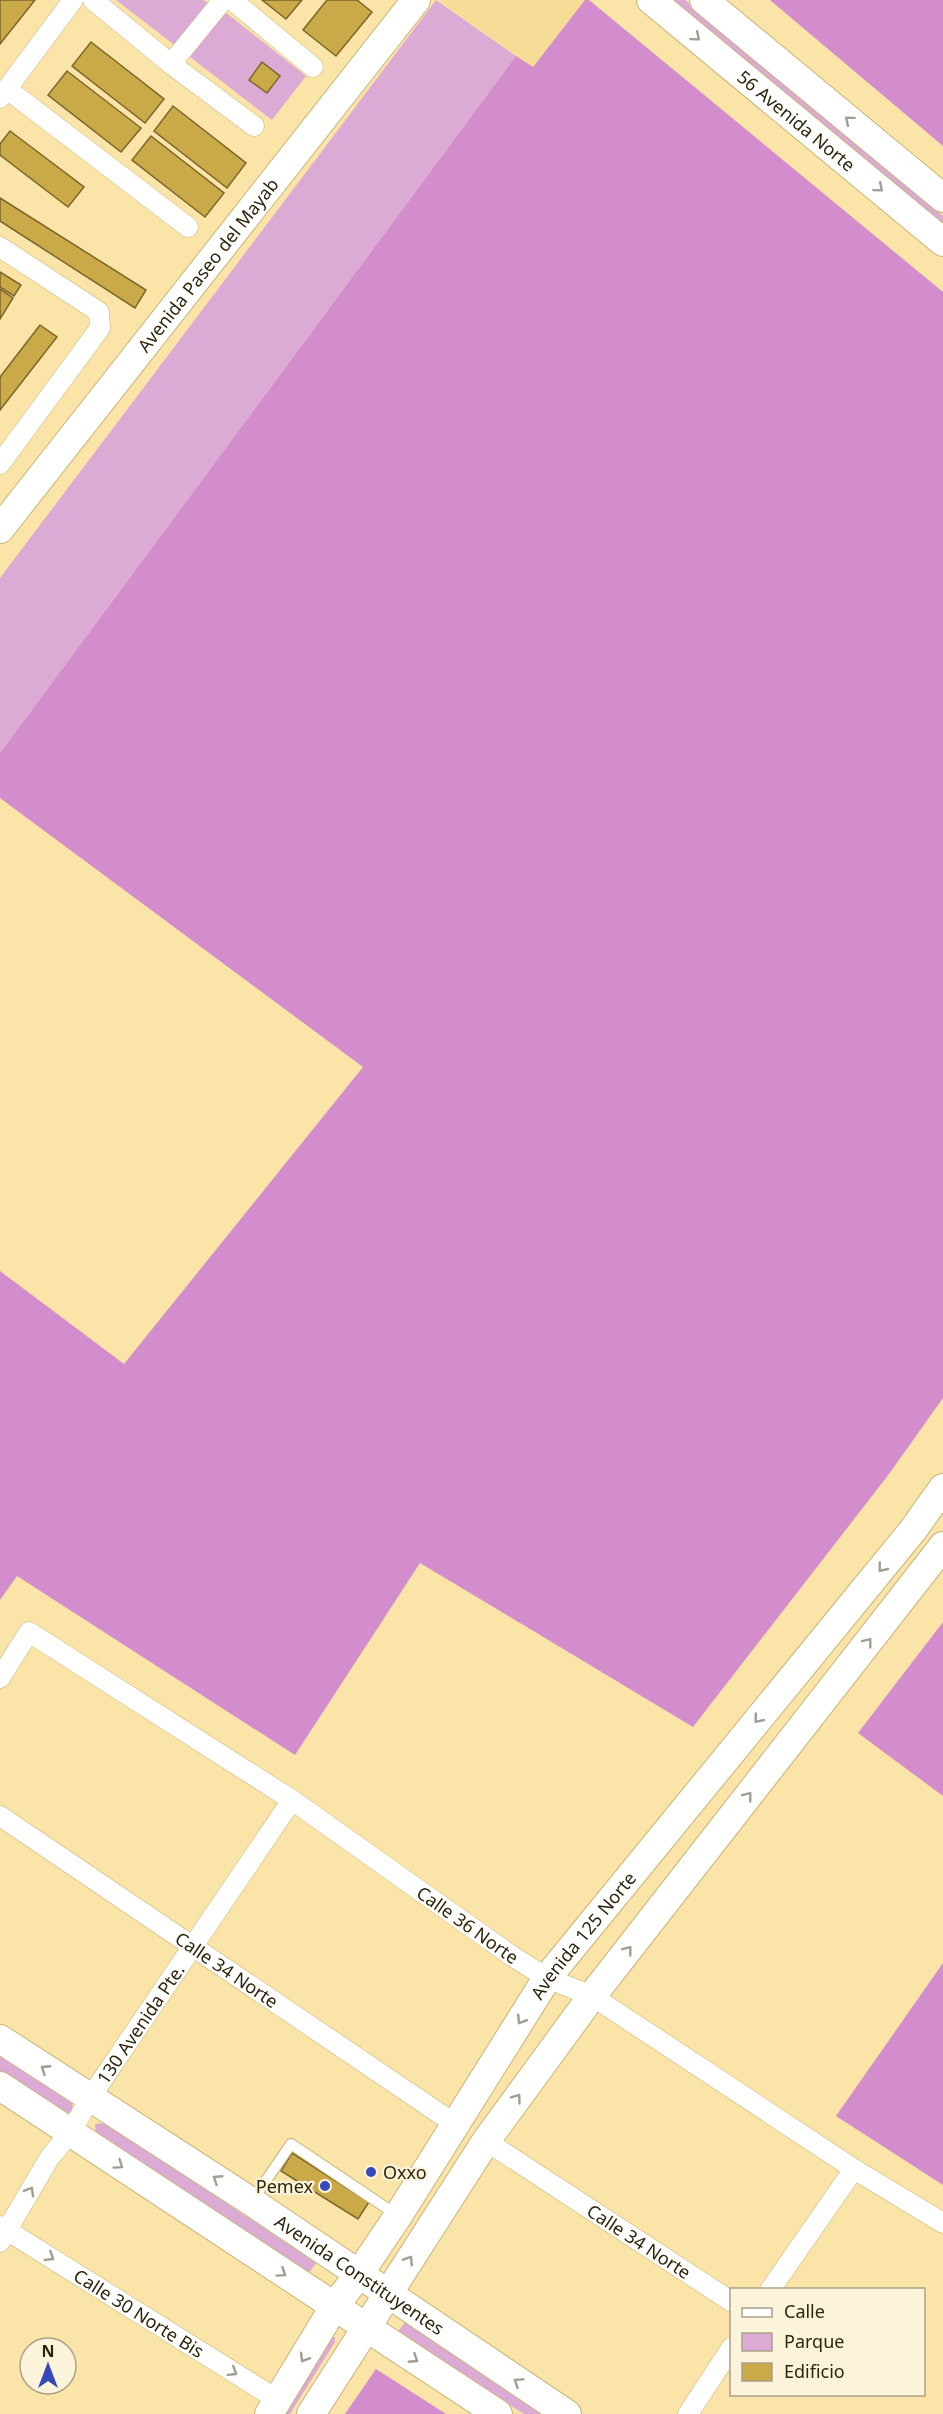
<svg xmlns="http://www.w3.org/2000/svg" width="943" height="2414" font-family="'Noto Sans',sans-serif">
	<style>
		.built { fill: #f6dd97 }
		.green { fill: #dbaad5 }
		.forest { fill: #d38ccc }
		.building { fill: #caa949; stroke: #7b662a; stroke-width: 1.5 }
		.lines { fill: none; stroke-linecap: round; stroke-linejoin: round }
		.service-casing { stroke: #c9b376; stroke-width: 12 }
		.minor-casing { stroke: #c9b376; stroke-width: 21 }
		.secondary-casing { stroke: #c9b376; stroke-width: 30 }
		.service { stroke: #fff; stroke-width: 10 }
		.minor { stroke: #fff; stroke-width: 20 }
		.secondary { stroke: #fff; stroke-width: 28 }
		.oneway { stroke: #a19d92 }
		.poi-dot { fill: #3549bb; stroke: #fcf3db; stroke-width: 2 }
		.labels { text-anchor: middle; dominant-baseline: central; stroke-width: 4.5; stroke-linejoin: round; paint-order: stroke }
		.street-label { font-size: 18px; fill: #2e250c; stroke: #fcf3db }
		.poi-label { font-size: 18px; fill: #2e250c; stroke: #fcf3db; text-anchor: start }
	</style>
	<rect width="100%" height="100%" fill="#fbe4a7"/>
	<path class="built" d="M438,0H585L533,67Z"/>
	<path class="green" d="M116,0H203L229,15L306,76L272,120Z
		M436,0L516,56L0,753V578Z
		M671,0H685L943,216V226Z
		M0,2054L72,2101L73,2111L65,2114L0,2072Z
		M106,2123L316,2263L309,2273L96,2135L95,2124Z
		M405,2322L544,2414H524L397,2333Z
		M329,2337H335V2342L290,2414H281Z"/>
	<path class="forest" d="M585,0H589L943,292V1398L889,1474L693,1727L420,1563L295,1755L17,1576L0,1600V1271L124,1364L363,1067L0,798V753L516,56L533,67Z
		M770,0H943V146Z
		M943,1622V1796L858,1733Z
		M943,1963V2185L836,2116Z
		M376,2369L446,2414H345Z"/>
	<path class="building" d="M0,0H35L0,44Z
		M262,0H302L286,19Z
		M327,0H357L372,12L336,56L303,30Z
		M91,42L164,99L145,123L72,66Z
		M262,62L280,76L267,93L249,80Z
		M67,71L141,128L121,152L48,95Z
		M173,106L246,163L227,188L154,131Z
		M10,131L84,187L68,207L0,155V144Z
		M151,136L224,193L205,217L132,160Z
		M0,198L146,290L135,308L0,221Z
		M0,272L21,285L14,296L0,287Z
		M0,289L13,298L0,319Z
		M40,325L57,337L0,410V377Z
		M292,2153L369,2202L358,2219L281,2171Z"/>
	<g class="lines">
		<defs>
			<path id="service" d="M252,2201L291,2144L397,2215"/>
			<g id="minor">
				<path d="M93,0L171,64L254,126"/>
				<path d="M232,0L313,67"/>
				<path d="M171,64L223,0"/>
				<path d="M7,89L188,227"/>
				<path d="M0,98L73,0"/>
				<path d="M0,247L99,312L100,328L0,464"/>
				<path id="s1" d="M0,1678L29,1632L292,1800L512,1956L547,1978L592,1996L854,2169L943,2223"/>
				<path id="s2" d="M0,1816L455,2124"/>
				<path id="s3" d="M486,2141L732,2302"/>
				<path id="s4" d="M0,2226L278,2400"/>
				<path id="s5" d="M0,2242L50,2157L71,2132L90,2098L292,1800"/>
				<path d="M770,2290L854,2169"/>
				<path d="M688,2414L732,2347"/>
			</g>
			<g id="secondary">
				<path id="s6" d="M651,0L943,242"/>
				<path d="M704,0L943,198"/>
				<path id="s7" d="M0,529L416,0"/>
				<path id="s8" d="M0,2039L252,2202L567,2414"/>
				<path d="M0,2086L498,2414"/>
				<path id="s9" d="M269,2414L334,2307L359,2274L398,2216L547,1978L913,1530L943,1488"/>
				<path d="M311,2414L486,2141L592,1996L943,1546"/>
			</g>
		</defs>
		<use href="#service" class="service-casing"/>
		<use href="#minor" class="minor-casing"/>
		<use href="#secondary" class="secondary-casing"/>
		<use href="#service" class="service"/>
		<use href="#minor" class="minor"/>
		<use href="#secondary" class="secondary"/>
	</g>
	<defs><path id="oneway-chevron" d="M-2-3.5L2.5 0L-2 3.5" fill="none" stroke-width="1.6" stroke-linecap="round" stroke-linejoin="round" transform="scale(1.5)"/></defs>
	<g class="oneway">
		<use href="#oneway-chevron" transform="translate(696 37) rotate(40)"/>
		<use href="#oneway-chevron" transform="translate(849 120) rotate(-140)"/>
		<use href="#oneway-chevron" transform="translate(879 188) rotate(40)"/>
		<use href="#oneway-chevron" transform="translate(882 1568) rotate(129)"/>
		<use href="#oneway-chevron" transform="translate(868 1642) rotate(-52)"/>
		<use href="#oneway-chevron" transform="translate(758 1719) rotate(129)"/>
		<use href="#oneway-chevron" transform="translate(748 1796) rotate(-52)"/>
		<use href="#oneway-chevron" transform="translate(628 1950) rotate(-52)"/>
		<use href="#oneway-chevron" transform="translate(521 2020) rotate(122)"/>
		<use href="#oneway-chevron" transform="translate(45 2069) rotate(-147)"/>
		<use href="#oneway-chevron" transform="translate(517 2098) rotate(-54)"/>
		<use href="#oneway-chevron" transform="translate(119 2165) rotate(34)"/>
		<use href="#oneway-chevron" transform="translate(217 2179) rotate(-147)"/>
		<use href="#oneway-chevron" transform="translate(30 2191) rotate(-60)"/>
		<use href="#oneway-chevron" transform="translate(50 2257) rotate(32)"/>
		<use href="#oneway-chevron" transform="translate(409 2260) rotate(-57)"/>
		<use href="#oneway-chevron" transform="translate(282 2273) rotate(34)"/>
		<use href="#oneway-chevron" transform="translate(304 2358) rotate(121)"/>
		<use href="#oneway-chevron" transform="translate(414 2359) rotate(33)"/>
		<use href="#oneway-chevron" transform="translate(233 2372) rotate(32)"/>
		<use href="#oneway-chevron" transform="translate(518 2382) rotate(-146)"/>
	</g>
	<g class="poi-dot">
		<circle cx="371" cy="2172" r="6"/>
		<circle cx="325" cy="2186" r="6"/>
	</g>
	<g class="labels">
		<g class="street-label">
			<text stroke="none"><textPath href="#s6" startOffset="189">56 Avenida Norte</textPath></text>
			<text stroke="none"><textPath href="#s7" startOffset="336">Avenida Paseo del Mayab</textPath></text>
			<text stroke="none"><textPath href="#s1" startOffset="582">Calle 36 Norte</textPath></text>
			<text stroke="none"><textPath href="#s9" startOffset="573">Avenida 125 Norte</textPath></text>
			<text stroke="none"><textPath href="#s2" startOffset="274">Calle 34 Norte</textPath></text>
			<text stroke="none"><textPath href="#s5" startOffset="260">130 Avenida Pte.</textPath></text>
			<text stroke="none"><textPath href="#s3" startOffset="183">Calle 34 Norte</textPath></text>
			<text stroke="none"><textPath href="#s8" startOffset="430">Avenida Constituyentes</textPath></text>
			<text stroke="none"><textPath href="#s4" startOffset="164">Calle 30 Norte Bis</textPath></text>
		</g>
		<g class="poi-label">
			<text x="383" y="2172">Oxxo</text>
			<text x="313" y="2186" text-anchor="end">Pemex</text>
		</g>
	</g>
	<rect x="730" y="2288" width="195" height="108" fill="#fcf3db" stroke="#aaa188" stroke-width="1.5"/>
	<rect x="742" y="2308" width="30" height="9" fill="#ffffff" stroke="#aaa188" stroke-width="1.5"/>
	<text x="784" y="2318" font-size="18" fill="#2e250c">Calle</text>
	<rect x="742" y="2333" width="30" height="18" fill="#dbaad5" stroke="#aaa188" stroke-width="1.5"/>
	<text x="784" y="2348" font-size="18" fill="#2e250c">Parque</text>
	<rect x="742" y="2363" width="30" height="18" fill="#caa949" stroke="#aaa188" stroke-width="1.5"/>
	<text x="784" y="2378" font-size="18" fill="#2e250c">Edificio</text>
	<g transform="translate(48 2366)"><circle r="28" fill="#fcf3db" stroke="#aaa188" stroke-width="1.5"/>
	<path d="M0-4.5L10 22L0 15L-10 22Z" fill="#3549bb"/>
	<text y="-9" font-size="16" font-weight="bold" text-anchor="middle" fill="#2e250c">N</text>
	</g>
</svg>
